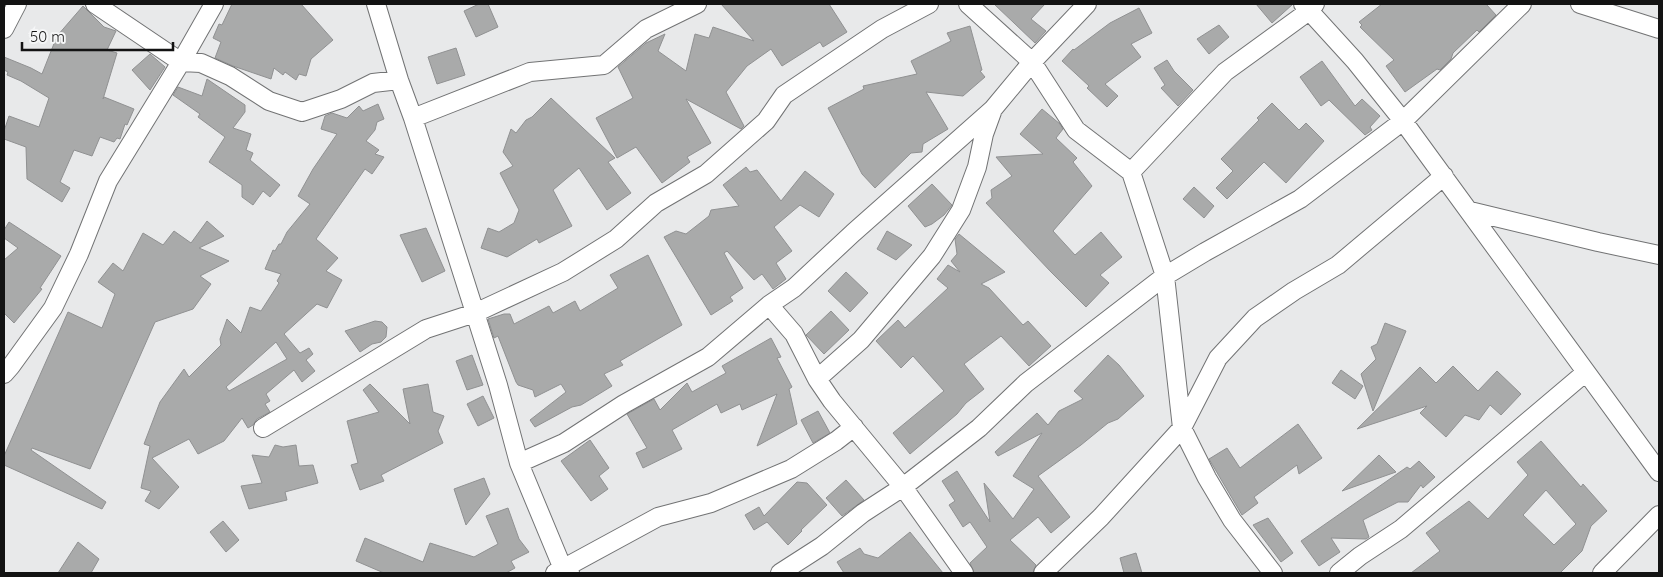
<svg xmlns="http://www.w3.org/2000/svg" width="1663" height="577" font-family="Quicksand,sans-serif">
	<style>
		.building { fill: #a9aaaa; stroke: #909192; fill-rule: evenodd }
		.lines { fill: none; stroke-linecap: round; stroke-linejoin: round }
		.minor-casing { stroke: #727374; stroke-width: 20 }
		.minor { stroke: #fff; stroke-width: 18 }
	</style>
	<rect width="100%" height="100%" fill="#e8e9ea"/>
	<path class="building" d="M232,4H301L333,40L311,59L306,76L299,74L296,80L285,72L283,75L274,68L271,79L233,66L215,58L221,42L213,38L219,24L222,25Z
		M479,4H488L498,27L476,37L464,11Z
		M721,4H829L847,32L823,47L820,42L782,66L771,49L747,66L726,92L744,126L741,129L686,99L711,143L687,157L690,162L662,183L636,147L617,158L596,118L633,98L618,67L646,43L665,34L658,51L686,71L695,34L709,38L713,27L754,41Z
		M994,4H1045L1031,19L1046,31L1035,43Z
		M1256,4H1293L1272,23Z
		M1382,4H1486L1496,15L1479,32L1477,30L1453,53L1451,59L1440,70L1437,69L1405,92L1386,66L1394,60L1360,27L1362,25L1359,22Z
		M83,6L104,27L116,31L107,50L117,53L103,99L104,97L134,109L127,125L125,124L120,139L117,138L114,142L100,137L92,156L74,150L60,182L70,188L62,202L27,179L26,147L4,139V131L9,116L39,127L49,98L21,81L7,75L8,72L4,70V57L31,68L42,74L57,36Z
		M1139,8L1152,33L1131,44L1141,57L1105,84L1118,96L1107,107L1087,88L1089,86L1062,61L1073,49L1074,50L1110,23Z
		M1219,25L1229,37L1209,54L1197,39Z
		M970,26L982,70L980,71L985,77L963,96L926,92L948,129L923,144L922,152L911,153L875,188L862,174L828,108L864,89L863,86L917,74L911,61L951,41L947,33Z
		M456,48L465,75L437,84L428,57Z
		M150,54L165,67L150,90L132,70Z
		M1167,60L1174,71L1193,90L1178,106L1161,88L1165,85L1154,68Z
		M1322,61L1355,106L1362,99L1380,116L1370,127L1372,130L1365,135L1329,100L1321,106L1300,77Z
		M207,79L245,105V112L233,128L251,134L246,150L253,153L250,160L280,185L270,197L263,191L253,205L242,197V185L209,162L225,137L198,117L200,114L173,95L178,87L202,96Z
		M551,98L615,158L608,162L631,193L607,210L579,168L553,190L572,226L539,243L537,239L507,257L481,248L488,228L499,232L514,223L519,210L500,173L513,166L503,152L511,129L516,133L526,120L532,117Z
		M1272,103L1299,130L1306,123L1324,141L1286,183L1264,162L1227,199L1216,188L1233,171L1221,159L1259,120L1257,118Z
		M378,104L384,119L377,122L375,130L366,141L379,150L375,154L384,157L372,174L365,169L316,239L338,258L326,271L342,280L327,308L317,304L284,334L300,353L309,348L313,354L306,360L315,371L302,382L294,370L266,394L270,401L265,404L270,412L257,419L253,425L248,428L242,418L224,441L198,454L189,439L152,458L179,487L159,509L145,501L151,491L141,488L150,446L144,444L160,402L184,369L189,377L221,345L220,339L227,319L241,333L250,307L261,311L279,283L277,281L281,274L265,269L273,250L275,251L279,244H281L287,232L310,204L298,196L313,169L337,134L321,129L325,116L332,113L347,118L359,106L363,111ZM276,342L287,359L229,391L226,387Z
		M1042,109L1060,124L1063,129L1056,138L1077,158L1073,162L1092,186L1053,231L1075,255L1101,232L1122,257L1100,275L1109,283L1086,307L1051,272L986,203L992,198L991,190L1012,176L996,157L1043,154L1020,134Z
		M746,167L750,172L757,170L781,201L805,171L834,194L819,217L800,205L774,227L792,251L776,263L786,279L773,289L762,274L754,280L727,251L724,253L743,288L730,297L733,301L711,315L664,237L676,231L686,234L709,216L711,210L739,206L723,185Z
		M932,184L952,205L944,215L932,224L925,227L908,206Z
		M1194,187L1214,206L1204,218L1183,199Z
		M207,221L224,236L199,248L229,261L200,276L211,284L193,309L155,322L90,469L32,448L31,450L106,502L102,509L4,465V456L68,312L102,328L115,294L98,282L113,263L123,271L143,233L163,245L174,231L191,243Z
		M9,222L61,256L40,288L42,289L14,323L4,313V260L18,248L4,238V230Z
		M426,228L445,271L422,282L400,235Z
		M887,231L912,245L896,260L877,249Z
		M959,234L1005,272L981,284L989,288L1023,325L1028,321L1051,346L1029,366L1001,336L964,364L984,389L966,403L957,414L910,454L893,433L944,391L913,356L901,368L876,341L898,320L905,328L948,288L937,279L948,265L960,272L951,261L957,254L955,239Z
		M648,255L682,325L620,361L623,365L604,374L612,386L581,405L572,407L535,427L530,420L566,392L561,384L535,397L533,390L518,385L516,382L498,336L494,338L488,319L504,314H510L514,324L549,306L553,313L575,301L580,311L618,288L610,275Z
		M846,272L868,293L850,312L828,291Z
		M831,311L849,330L824,354L806,335Z
		M375,321L382,322L387,327L386,337L381,342L372,344L360,352L345,331Z
		M1385,323L1406,331L1373,411L1361,374L1376,359L1371,347L1377,344Z
		M771,338L781,357L777,358L792,387L789,389L797,424L757,446L777,394L742,410L740,404L721,413L717,404L672,430L682,449L643,468L636,453L647,448L627,414L654,399L660,410L687,383L692,392L726,373L722,366Z
		M472,355L483,385L467,390L456,361Z
		M1108,355L1119,365L1144,396L1118,419L1108,423L1081,445L1038,476L1070,517L1051,533L1038,517L1010,540L1036,565L1033,573H974L970,563L987,547L970,522L963,527L949,505L955,501L942,481L957,471L990,522L984,483L1013,519L1034,489L1013,476L1042,433L998,456L995,452L1037,413L1048,425L1059,411L1083,399L1074,391Z
		M1453,366L1478,391L1497,371L1521,394L1501,415L1490,405L1479,420L1465,415L1446,437L1420,413L1427,406L1357,429L1420,367L1436,383Z
		M1341,370L1363,386L1355,399L1332,383Z
		M370,384L410,424L403,389L428,384L433,412L444,416L438,431L443,443L381,475L384,481L360,490L351,465L358,463L347,421L379,412L363,390Z
		M483,396L494,418L478,426L467,404Z
		M818,411L830,433L813,443L801,420Z
		M1298,424L1322,458L1299,474L1297,465L1254,497L1258,503L1242,515L1209,459L1227,448L1240,468Z
		M590,440L609,468L599,476L608,489L591,501L561,461Z
		M1541,441L1581,487L1583,484L1607,511L1591,526L1582,551L1560,573H1411L1440,551L1426,533L1469,501L1488,519L1528,475L1517,462ZM1546,490L1576,524L1554,545L1523,515Z
		M275,445L283,447L296,445L299,466L313,465L318,483L285,492L287,500L249,509L241,486L262,483L252,455L269,457Z
		M1379,455L1396,472L1342,491Z
		M1419,461L1435,477L1423,488L1421,485L1408,502H1398L1363,520L1369,537L1366,539L1331,538L1340,552L1319,566L1301,541L1407,467L1410,469Z
		M484,478L490,494L466,525L454,489Z
		M846,480L864,500L842,516L826,498Z
		M797,482L807,483L827,505L801,530L802,531L788,545L767,522L754,530L745,515L759,507L764,516Z
		M508,508L519,539L529,552L511,561L515,568L506,573H384L356,561L365,538L423,562L430,543L474,557L498,544L486,516Z
		M1268,518L1293,553L1281,562L1253,525Z
		M223,521L239,540L226,552L210,532Z
		M910,532L943,573H844L837,562L860,548L864,554L878,558Z
		M78,542L99,559L91,573H58Z
		M1136,553L1142,573H1124L1120,558Z"/>
	<g class="lines">
		<defs>
			<path id="minor" d="M95,4L181,62L201,63L230,76L269,101L302,112L341,99L373,83L399,80
				M376,4L399,80L413,118L498,385L519,463L563,569L570,573
				M968,4L1032,62L1076,130L1131,172L1165,276L1182,428L1207,478L1232,520L1273,573
				M1303,4L1355,61L1403,121L1659,472
				M1580,4L1659,29
				M4,29L17,4
				M413,118L530,72L604,65L646,29L697,4
				M1131,172L1225,72L1309,11L1315,4
				M1470,211L1598,242L1659,255
				M769,305L794,334L817,379L832,401L903,487L964,573
				M4,374L11,366L53,308L79,254L108,181L181,62L214,4
				M817,379L861,340L932,256L961,210L977,167L984,134L992,112
				M263,428L426,329L475,313L563,272L616,239L656,203L706,174L766,121L784,95L882,29L929,4
				M519,463L564,443L624,404L708,357L769,305L794,288L853,233L993,109L1032,62L1087,4
				M555,573L658,517L711,503L791,469L836,441L854,427
				M780,573L822,546L863,513L903,487L979,428L1026,383L1165,276L1205,252L1300,199L1403,121L1522,4
				M1043,573L1101,517L1182,428L1218,358L1255,318L1294,291L1338,265L1444,176
				M1339,573L1360,556L1401,529L1586,372
				M1602,573L1659,515"/>
		</defs>
		<use href="#minor" class="minor-casing"/>
		<use href="#minor" class="minor"/>
	</g>
	<rect width="1663" height="577" fill="none" stroke="#131313" stroke-width="10"/>
	<path d="M22 42v8h151v-8" fill="none" stroke="#131313" stroke-width="2.5"/>
	<text x="30" y="42" font-size="15" fill="#131313" stroke="#f5f6f7" stroke-width="4" paint-order="stroke">50 m</text>
</svg>
